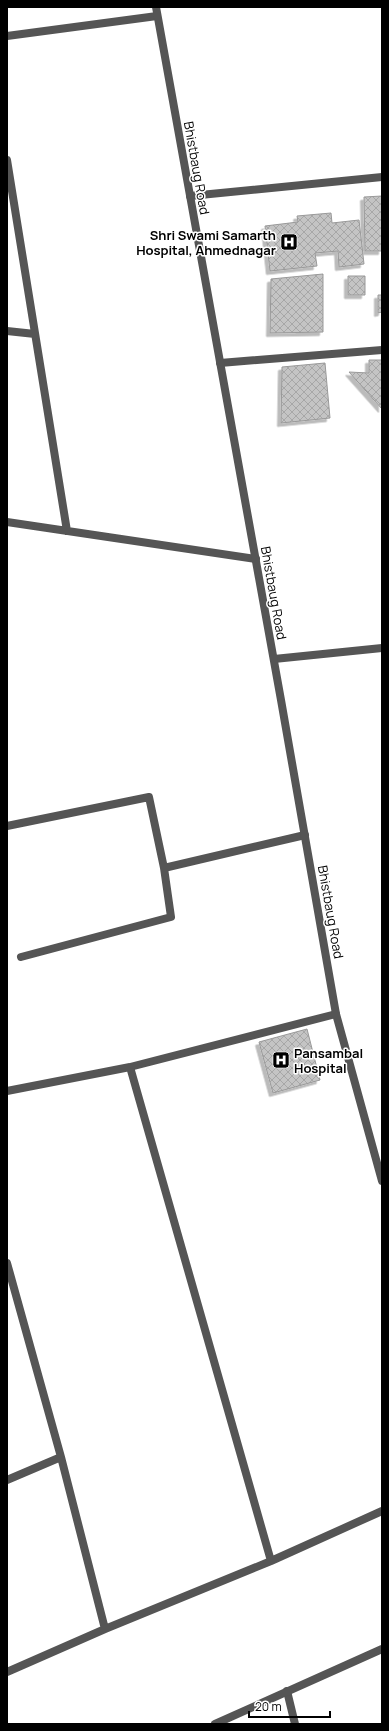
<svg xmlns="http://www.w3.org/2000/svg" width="389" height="1731" font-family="Manrope,sans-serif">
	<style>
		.building { fill: url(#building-cross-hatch); stroke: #999; filter: url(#shadow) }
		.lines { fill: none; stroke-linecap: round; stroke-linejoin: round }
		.minor { stroke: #555; stroke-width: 8 }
		.tertiary { stroke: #555; stroke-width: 8 }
		.labels { text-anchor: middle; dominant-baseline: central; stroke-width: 3; stroke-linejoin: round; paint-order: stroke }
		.street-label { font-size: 13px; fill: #000; stroke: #fff }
		.poi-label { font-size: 13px; font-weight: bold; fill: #000; stroke: #fff; text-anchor: end }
	</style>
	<defs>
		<pattern id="building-cross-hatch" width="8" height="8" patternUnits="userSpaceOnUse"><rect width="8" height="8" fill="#c4c4c4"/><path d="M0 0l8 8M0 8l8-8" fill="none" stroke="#a7a7a7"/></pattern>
		<filter id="shadow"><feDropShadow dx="-3.5" dy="3.5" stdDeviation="0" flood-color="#0004"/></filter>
	</defs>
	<rect width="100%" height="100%" fill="#fff"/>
	<path class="building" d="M382,196V251H365L364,197Z
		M331,213L332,223L359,220L364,264L339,267L338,251L315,253L317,266L270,271L265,226L298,222L297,216Z
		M323,274V332L270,333L271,279Z
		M348,276H365V295H348Z
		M378,295H382V312L378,313Z
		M369,360H382V409L349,372L369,373Z
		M325,363L330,418L281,423L282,367Z
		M307,1029L320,1080L273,1093L259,1042Z"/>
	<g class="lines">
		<path class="minor" d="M7,36L157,16
			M7,160L67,531
			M190,196L382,177
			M7,331L35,334
			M220,363L382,350
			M7,522L256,559
			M274,659L382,648
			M7,826L149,797L164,868L305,835
			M21,957L171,917L164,868
			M130,1067L271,1561
			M7,1091L130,1067L336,1014
			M7,1263L61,1457L105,1629
			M7,1480L61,1457
			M7,1672L105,1629L271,1561L382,1511
			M287,1691L295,1724"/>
		<path class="tertiary" d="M156,7L281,700L336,1014L382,1181
			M215,1724L382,1649"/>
	</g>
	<defs>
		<symbol id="hospital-square" viewBox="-11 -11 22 22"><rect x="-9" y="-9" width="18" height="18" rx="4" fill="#000" stroke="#fff"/><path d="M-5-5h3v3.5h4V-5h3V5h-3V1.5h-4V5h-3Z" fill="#fff"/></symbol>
	</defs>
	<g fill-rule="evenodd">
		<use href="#hospital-square" x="279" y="232" width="20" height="20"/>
		<use href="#hospital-square" x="271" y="1050" width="20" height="20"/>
	</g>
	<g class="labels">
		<g class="street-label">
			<text transform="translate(197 168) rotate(80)">Bhistbaug Road</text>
			<text transform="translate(274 593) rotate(80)">Bhistbaug Road</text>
			<text transform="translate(331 912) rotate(80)">Bhistbaug Road</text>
		</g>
		<g class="poi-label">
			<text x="276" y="235">Shri Swami Samarth<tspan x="276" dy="15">Hospital, Ahmednagar</tspan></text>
			<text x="294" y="1053" text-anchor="start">Pansambal<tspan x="294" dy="15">Hospital</tspan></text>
		</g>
	</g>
	<rect width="389" height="1731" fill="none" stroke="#000000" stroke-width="16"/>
	<path d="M249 1711v6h81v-6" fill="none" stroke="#000000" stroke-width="2"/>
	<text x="255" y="1711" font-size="12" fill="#000000" stroke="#ffffff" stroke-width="3" paint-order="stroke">20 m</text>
</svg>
